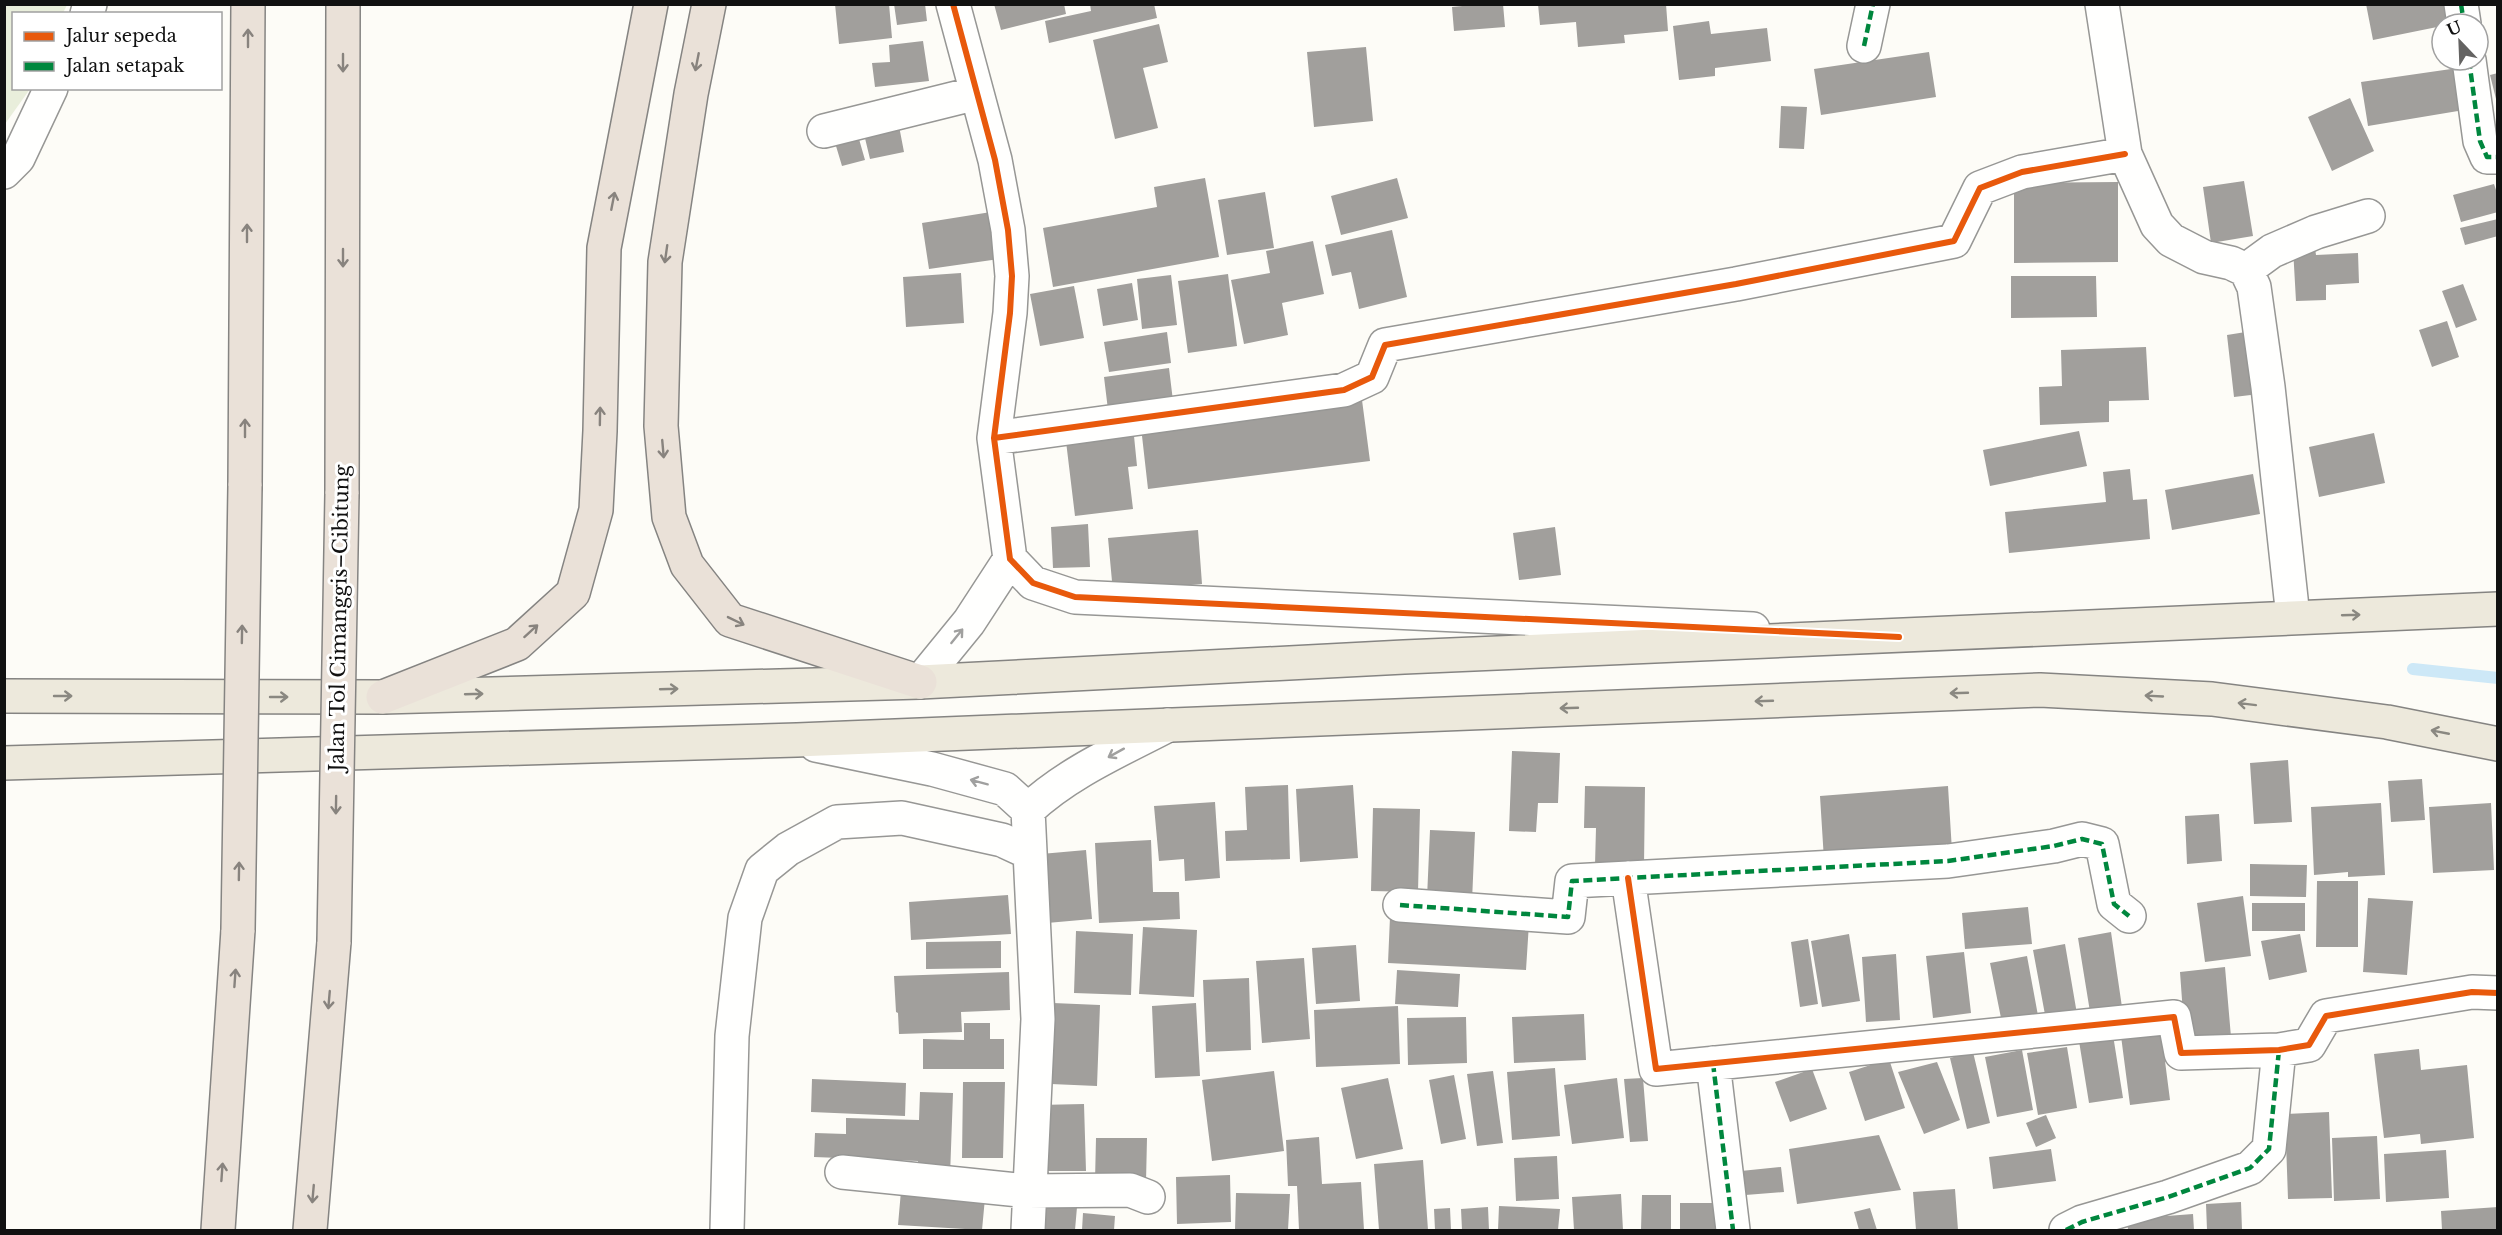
<svg xmlns="http://www.w3.org/2000/svg" width="2502" height="1235" font-family="'Libre Baskerville',serif">
	<style>
		.cemetery { fill: #e9eedb }
		.lines { fill: none; stroke-linecap: round; stroke-linejoin: round }
		.stream { stroke: #cde8f7; stroke-width: 12 }
		.building { fill: #a19f9c }
		.minor-casing { stroke: #979795; stroke-width: 36 }
		.major-casing { stroke: #858482; stroke-width: 36 }
		.highway-casing { stroke: #858482; stroke-width: 36 }
		.minor { stroke: #fffffe; stroke-width: 33 }
		.major { stroke: #ede9dc; stroke-width: 33 }
		.highway { stroke: #eae1d8; stroke-width: 33 }
		.highway-bridge-casing { stroke: #858482; stroke-width: 36; stroke-linecap: butt }
		.highway-bridge { stroke: #eae1d8; stroke-width: 33 }
		.quiet { stroke: #00873e; stroke-width: 4.5; stroke-dasharray: 9 4.5; stroke-linecap: butt }
		.cycleway-casing { stroke: #fff; stroke-width: 10 }
		.cycleway { stroke: #e8590c; stroke-width: 6 }
		.oneway { stroke: #88837e }
		.oneway2 { stroke: #8a8881 }
		.oneway3 { stroke: #a0a09f }
		.labels { text-anchor: middle; dominant-baseline: central; stroke-width: 6; stroke-linejoin: round; paint-order: stroke }
		.street-label { font-size: 20px; fill: #111; stroke: #fff }
	</style>
	<rect width="100%" height="100%" fill="#fdfcf7"/>
	<path class="cemetery" d="M5,4L67,5L63,13L14,14V88L30,89L5,124Z"/>
	<g class="lines">
		<path class="stream" d="M2413,669L2498,678"/>
	</g>
	<path class="building" d="M835,4H889L892,38L839,44Z
		M894,4H925L927,21L897,25Z
		M994,4H1064L1066,14L1001,30Z
		M1090,4H1154L1157,18L1049,43L1045,21L1091,11Z
		M1483,4H1503L1505,27L1454,31L1452,7Z
		M1538,4H1666L1668,31L1624,35L1625,43L1578,47L1576,22L1540,25Z
		M2366,4H2448L2452,24H2442V26L2373,40Z
		M1709,21L1711,34L1767,28L1771,61L1715,68V76L1679,80L1673,26Z
		M1159,24L1168,62L1143,68L1158,128L1115,139L1093,40Z
		M923,41L929,81L875,87L872,63L890,62L889,45Z
		M1366,47L1373,121L1314,127L1307,52Z
		M1929,52L1936,97L1821,115L1814,69Z
		M2458,68L2464,110L2368,126L2361,82Z
		M2498,73V103H2497L2490,75Z
		M2350,98L2374,151L2332,171L2308,117Z
		M1781,106L1807,107L1804,149L1779,148Z
		M899,126L904,152L870,159L864,134Z
		M859,139L865,160L842,166L836,146Z
		M1205,178L1219,257L1053,287L1043,228L1157,207L1154,187Z
		M1397,178L1408,218L1341,235L1331,196Z
		M2244,181L2253,236L2211,243L2203,187Z
		M2118,182V262L2014,263V183Z
		M2494,184L2498,196V212L2461,222L2453,195Z
		M1265,192L1274,248L1227,255L1218,200Z
		M991,212L999,259L929,269L922,223Z
		M2498,219V236L2465,245L2460,228Z
		M1392,230L1407,297L1359,309L1351,272L1332,276L1325,245Z
		M1313,241L1324,294L1282,303L1288,335L1244,344L1231,280L1270,273L1266,251Z
		M2293,248H2315L2316,255L2358,253L2359,283L2326,285V300L2296,301Z
		M961,273L964,323L906,327L903,277Z
		M1228,274L1237,346L1188,353L1178,281Z
		M1171,275L1177,325L1142,329L1137,279Z
		M2011,276H2096L2097,317L2011,318Z
		M1132,283L1138,320L1103,326L1097,289Z
		M2463,284L2477,320L2456,328L2442,291Z
		M1074,286L1084,338L1040,346L1030,294Z
		M2447,321L2459,357L2432,367L2419,330Z
		M2252,331L2259,394L2234,397L2227,335Z
		M1167,332L1171,363L1109,372L1104,342Z
		M2146,347L2149,400L2109,401V422L2040,425L2039,387L2062,386L2061,350Z
		M1169,368L1173,401L1108,410L1104,377Z
		M1362,400L1370,461L1148,489L1141,427Z
		M1133,426L1137,466L1128,467L1133,509L1075,516L1065,433Z
		M2079,431L2087,466L1990,486L1983,450Z
		M2374,433L2385,483L2319,497L2309,447Z
		M2130,469L2133,500L2147,499L2150,539L2009,553L2005,512L2106,502L2103,472Z
		M2253,474L2260,514L2172,530L2165,490Z
		M1088,524L1090,567L1053,568L1051,527Z
		M1555,527L1561,575L1519,580L1513,533Z
		M1198,530L1202,584L1113,592L1108,538Z
		M1512,751L1560,753L1558,803H1538L1536,832L1509,831Z
		M2288,760L2292,822L2254,824L2250,763Z
		M2422,779L2425,820L2391,822L2388,781Z
		M1288,785L1290,859L1226,861L1225,831L1247,830L1245,787Z
		M1353,785L1358,858L1300,862L1296,789Z
		M1585,786L1645,787L1644,865H1595L1596,828H1584Z
		M1948,786L1952,851L1824,860L1820,796Z
		M1215,802L1220,878L1185,881L1184,859L1159,861L1154,806Z
		M2381,803L2385,875L2348,877V872L2314,875L2311,807Z
		M2491,803L2494,870L2433,873L2429,807Z
		M1373,808L1420,809L1418,892L1371,891Z
		M2219,814L2222,861L2187,864L2185,816Z
		M1430,830L1475,832L1472,901L1427,898Z
		M1151,840L1153,892H1179L1180,919L1099,923L1095,843Z
		M1086,850L1092,919L1047,923L1041,854Z
		M2250,864L2307,865L2306,897L2250,896Z
		M2317,881H2358V947H2316Z
		M1008,895L1011,934L911,940L909,902Z
		M2243,896L2251,956L2205,962L2197,903Z
		M2368,898L2413,901L2407,975L2363,972Z
		M2252,903H2305V931H2252Z
		M2028,907L2032,944L1965,949L1962,913Z
		M1390,917L1529,923L1526,970L1388,963Z
		M1143,927L1197,930L1194,997L1139,994Z
		M1076,931L1133,934L1131,995L1074,993Z
		M2111,932L2123,1014L2091,1018L2078,938Z
		M1849,934L1860,1001L1822,1007L1811,941Z
		M2300,934L2307,972L2269,980L2261,941Z
		M1808,939L1818,1004L1800,1007L1791,942Z
		M1001,941V968L926,969V942Z
		M2065,944L2077,1014L2046,1020L2033,950Z
		M1356,945L1360,1001L1316,1004L1312,948Z
		M1964,952L1971,1013L1933,1018L1926,956Z
		M1896,954L1900,1020L1866,1022L1862,957Z
		M2027,956L2039,1021L2003,1028L1990,963Z
		M1304,958L1310,1039L1262,1043L1256,961Z
		M2225,967L2231,1037L2185,1041L2180,972Z
		M1397,970L1460,974L1458,1007L1395,1004Z
		M1009,972L1010,1010L961,1012L962,1032L899,1034L898,1013L896,1012L894,976Z
		M1249,978L1251,1050L1206,1052L1203,980Z
		M1053,1003L1100,1005L1097,1086L1051,1084Z
		M1196,1003L1200,1076L1155,1078L1152,1006Z
		M1398,1006L1400,1064L1316,1067L1314,1010Z
		M1584,1014L1586,1060L1514,1063L1512,1017Z
		M1466,1017L1467,1063L1408,1065L1407,1018Z
		M964,1023H990V1039H1004V1069H923V1039L964,1040Z
		M2161,1030L2170,1100L2130,1105L2121,1036Z
		M2113,1035L2123,1098L2089,1103L2079,1041Z
		M2067,1047L2077,1108L2038,1115L2027,1053Z
		M2419,1049L2421,1070L2467,1065L2474,1138L2421,1144L2420,1134L2384,1138L2374,1054Z
		M2022,1050L2033,1110L1997,1117L1985,1057Z
		M1973,1052L1990,1123L1967,1129L1950,1058Z
		M1889,1059L1905,1108L1865,1121L1849,1072Z
		M1937,1062L1960,1120L1924,1134L1898,1072Z
		M1555,1068L1560,1136L1512,1140L1507,1072Z
		M1812,1069L1827,1109L1790,1122L1775,1082Z
		M1274,1071L1284,1151L1212,1161L1202,1080Z
		M1493,1071L1503,1143L1477,1146L1467,1074Z
		M1454,1075L1466,1139L1441,1144L1429,1080Z
		M1388,1078L1403,1149L1356,1159L1341,1088Z
		M1617,1078L1624,1138L1572,1144L1564,1085Z
		M1643,1078L1648,1141L1630,1142L1624,1079Z
		M812,1079L906,1083L905,1116L811,1112Z
		M963,1082H1005L1003,1158H962Z
		M920,1092L953,1093L950,1176L918,1175V1161L814,1157L815,1133L846,1134V1118L919,1120Z
		M1084,1104L1086,1171H1039L1038,1105Z
		M2329,1112L2332,1198L2288,1199L2285,1114Z
		M2046,1115L2056,1138L2036,1147L2026,1123Z
		M1879,1135L1901,1190L1797,1204L1789,1149Z
		M2377,1136L2380,1199L2334,1201L2332,1138Z
		M1319,1137L1322,1184L1361,1182L1364,1230H1299L1297,1186H1288L1286,1140Z
		M1096,1138H1147L1146,1182L1095,1181Z
		M2051,1149L2056,1181L1993,1189L1989,1157Z
		M2446,1150L2449,1198L2386,1202L2384,1154Z
		M1557,1156L1559,1199L1516,1201L1514,1158Z
		M1423,1160L1428,1230H1379L1374,1164Z
		M1781,1167L1784,1192L1733,1196L1731,1172Z
		M1230,1175L1231,1222L1177,1224L1176,1177Z
		M1955,1189L1958,1230H1916L1913,1192Z
		M901,1191L985,1198L982,1230L898,1225Z
		M1236,1193L1290,1194L1288,1230H1235Z
		M1621,1194L1623,1230H1574L1572,1197Z
		M1642,1195H1671V1230H1641Z
		M2241,1202L2242,1230H2207L2206,1204Z
		M1680,1203H1716V1230H1680Z
		M1042,1204L1077,1207L1075,1230H1040Z
		M1499,1206L1560,1209L1558,1230H1498Z
		M1488,1207L1489,1230H1462L1461,1209Z
		M2498,1207V1230H2442L2441,1211Z
		M1450,1208L1451,1230H1435L1434,1209Z
		M1870,1208L1877,1230H1859L1854,1212Z
		M1083,1213L1115,1216L1114,1230H1082Z
		M2193,1214L2194,1230H2128L2127,1219Z"/>
	<g class="lines">
		<defs>
			<path id="minor" d="M953,4L995,160L1008,230L1012,276L1010,313L994,438L1010,559L1033,583L1075,597L1753,629
				M2102,4L2125,154L2157,225L2171,240L2204,257L2231,263L2246,270L2254,287L2268,387L2293,617
				M2461,4L2464,24
				M87,14L90,4
				M1864,46L1873,4
				M2469,60L2480,141L2487,157H2498
				M824,131L977,93
				M4,172L18,158L51,88
				M2246,270L2272,251L2316,232L2368,216
				M994,438L1344,390L1372,377L1385,345L1736,284L1954,241L1980,188L2022,172L2125,154
				M920,682L969,622L1010,559
				M816,745L932,769L1005,789L1028,810L1038,1019L1028,1230
				M1028,810C1067,773 1120,750 1168,725
				M1628,878L1656,1069L2174,1017L2181,1053L2279,1050L2309,1045L2326,1016L2472,992L2498,993
				M1400,905L1568,917L1572,881L1948,861L2054,846L2082,839L2102,844L2114,904L2129,916
				M1713,1063L1733,1230
				M842,1172L1028,1191L1130,1190L1148,1197
				M727,1230L732,1036L745,918L762,870L788,849L837,822L902,818L1002,840L1030,853
				M2066,1230L2082,1222L2168,1197L2250,1168L2269,1149L2279,1050"/>
			<path id="major" d="M4,696L383,697L920,682L1404,657L2498,609
				M4,763L797,740L2040,690L2212,699L2387,722L2498,744"/>
			<path id="highway" d="M709,4L691,94L665,262L661,426L669,517L687,565L730,620L920,682
				M245,486L248,4
				M342,494L343,4
				M383,697L517,644L573,593L596,510L600,431L604,248L651,4
				M218,1230L238,930
				M310,1230L334,942"/>
		</defs>
		<use href="#minor" class="minor-casing"/>
		<use href="#major" class="major-casing"/>
		<use href="#highway" class="highway-casing"/>
		<use href="#minor" class="minor"/>
		<use href="#major" class="major"/>
		<use href="#highway" class="highway"/>
		<defs>
			<path id="highway-bridge" d="M238,930L245,486
				M334,942L342,494"/>
		</defs>
		<use href="#highway-bridge" class="highway-bridge-casing"/>
		<use href="#highway-bridge" class="highway-bridge"/>
		<path class="quiet" d="M2461,4L2464,24
			M1864,46L1873,4
			M2469,60L2480,141L2487,157H2498
			M1400,905L1568,917L1572,881L1948,861L2054,846L2082,839L2102,844L2114,904L2129,916
			M1713,1063L1733,1230
			M2066,1230L2082,1222L2168,1197L2250,1168L2269,1149L2279,1050"/>
		<defs>
			<path id="cycleway" d="M953,4L995,160L1008,230L1012,276L1010,313L994,438L1010,559L1033,583L1075,597L1899,637
				M994,438L1344,390L1372,377L1385,345L1736,284L1954,241L1980,188L2022,172L2125,154
				M1628,878L1656,1069L2174,1017L2181,1053L2279,1050L2309,1045L2326,1016L2472,992L2498,993"/>
		</defs>
		<use href="#cycleway" class="cycleway-casing"/>
		<use href="#cycleway" class="cycleway"/>
	</g>
	<defs><path id="oneway-shaft" d="M-6 0H5M1.5-3L5.5 0L1.5 3" fill="none" stroke-width="1.6" stroke-linecap="round" stroke-linejoin="round" transform="scale(1.5)"/></defs>
	<g class="oneway">
		<use href="#oneway-shaft" transform="translate(248 38) rotate(-90)"/>
		<use href="#oneway-shaft" transform="translate(697 62) rotate(101)"/>
		<use href="#oneway-shaft" transform="translate(343 63) rotate(90)"/>
		<use href="#oneway-shaft" transform="translate(613 201) rotate(-79)"/>
		<use href="#oneway-shaft" transform="translate(247 233) rotate(-90)"/>
		<use href="#oneway-shaft" transform="translate(666 254) rotate(98)"/>
		<use href="#oneway-shaft" transform="translate(343 258) rotate(90)"/>
		<use href="#oneway-shaft" transform="translate(600 416) rotate(-89)"/>
		<use href="#oneway-shaft" transform="translate(245 428) rotate(-90)"/>
		<use href="#oneway-shaft" transform="translate(663 449) rotate(85)"/>
		<use href="#oneway-shaft" transform="translate(736 621) rotate(26)"/>
		<use href="#oneway-shaft" transform="translate(531 631) rotate(-42)"/>
		<use href="#oneway-shaft" transform="translate(242 634) rotate(-89)"/>
		<use href="#oneway-shaft" transform="translate(336 805) rotate(91)"/>
		<use href="#oneway-shaft" transform="translate(239 871) rotate(-89)"/>
		<use href="#oneway-shaft" transform="translate(235 978) rotate(-86)"/>
		<use href="#oneway-shaft" transform="translate(329 1000) rotate(95)"/>
		<use href="#oneway-shaft" transform="translate(222 1172) rotate(-86)"/>
		<use href="#oneway-shaft" transform="translate(313 1194) rotate(95)"/>
	</g>
	<g class="oneway2">
		<use href="#oneway-shaft" transform="translate(2351 615) rotate(-2)"/>
		<use href="#oneway-shaft" transform="translate(669 689) rotate(-2)"/>
		<use href="#oneway-shaft" transform="translate(1959 693) rotate(178)"/>
		<use href="#oneway-shaft" transform="translate(474 694) rotate(-2)"/>
		<use href="#oneway-shaft" transform="translate(63 696)"/>
		<use href="#oneway-shaft" transform="translate(2154 696) rotate(-177)"/>
		<use href="#oneway-shaft" transform="translate(279 697)"/>
		<use href="#oneway-shaft" transform="translate(1764 701) rotate(178)"/>
		<use href="#oneway-shaft" transform="translate(2247 704) rotate(-173)"/>
		<use href="#oneway-shaft" transform="translate(1569 708) rotate(178)"/>
		<use href="#oneway-shaft" transform="translate(2440 732) rotate(-169)"/>
	</g>
	<g class="oneway3">
		<use href="#oneway-shaft" transform="translate(957 636) rotate(-51)"/>
		<use href="#oneway-shaft" transform="translate(1116 753) rotate(151)"/>
		<use href="#oneway-shaft" transform="translate(979 782) rotate(-165)"/>
	</g>
	<g class="labels">
		<g class="street-label">
			<text transform="translate(339 618) rotate(-89)">Jalan Tol Cimanggis–Cibitung</text>
		</g>
	</g>
	<rect width="2502" height="1235" fill="none" stroke="#111111" stroke-width="12"/>
	<rect x="12" y="12" width="210" height="78" fill="#ffffff" stroke="#a0a0a0" stroke-width="1.5"/>
	<rect x="24" y="32" width="30" height="9" fill="#e8590c" stroke="#a0a0a0" stroke-width="1.5"/>
	<text x="66" y="42" font-size="18" fill="#111111">Jalur sepeda</text>
	<rect x="24" y="62" width="30" height="9" fill="#00873e" stroke="#a0a0a0" stroke-width="1.5"/>
	<text x="66" y="72" font-size="18" fill="#111111">Jalan setapak</text>
	<g transform="translate(2460 42) rotate(337)"><circle r="28" fill="#ffffff" stroke="#a0a0a0" stroke-width="1.5"/>
	<path d="M0-4.5L10 22L0 15L-10 22Z" fill="#646362"/>
	<text y="-9" font-size="16" font-weight="bold" text-anchor="middle" fill="#111111">U</text>
	</g>
</svg>
